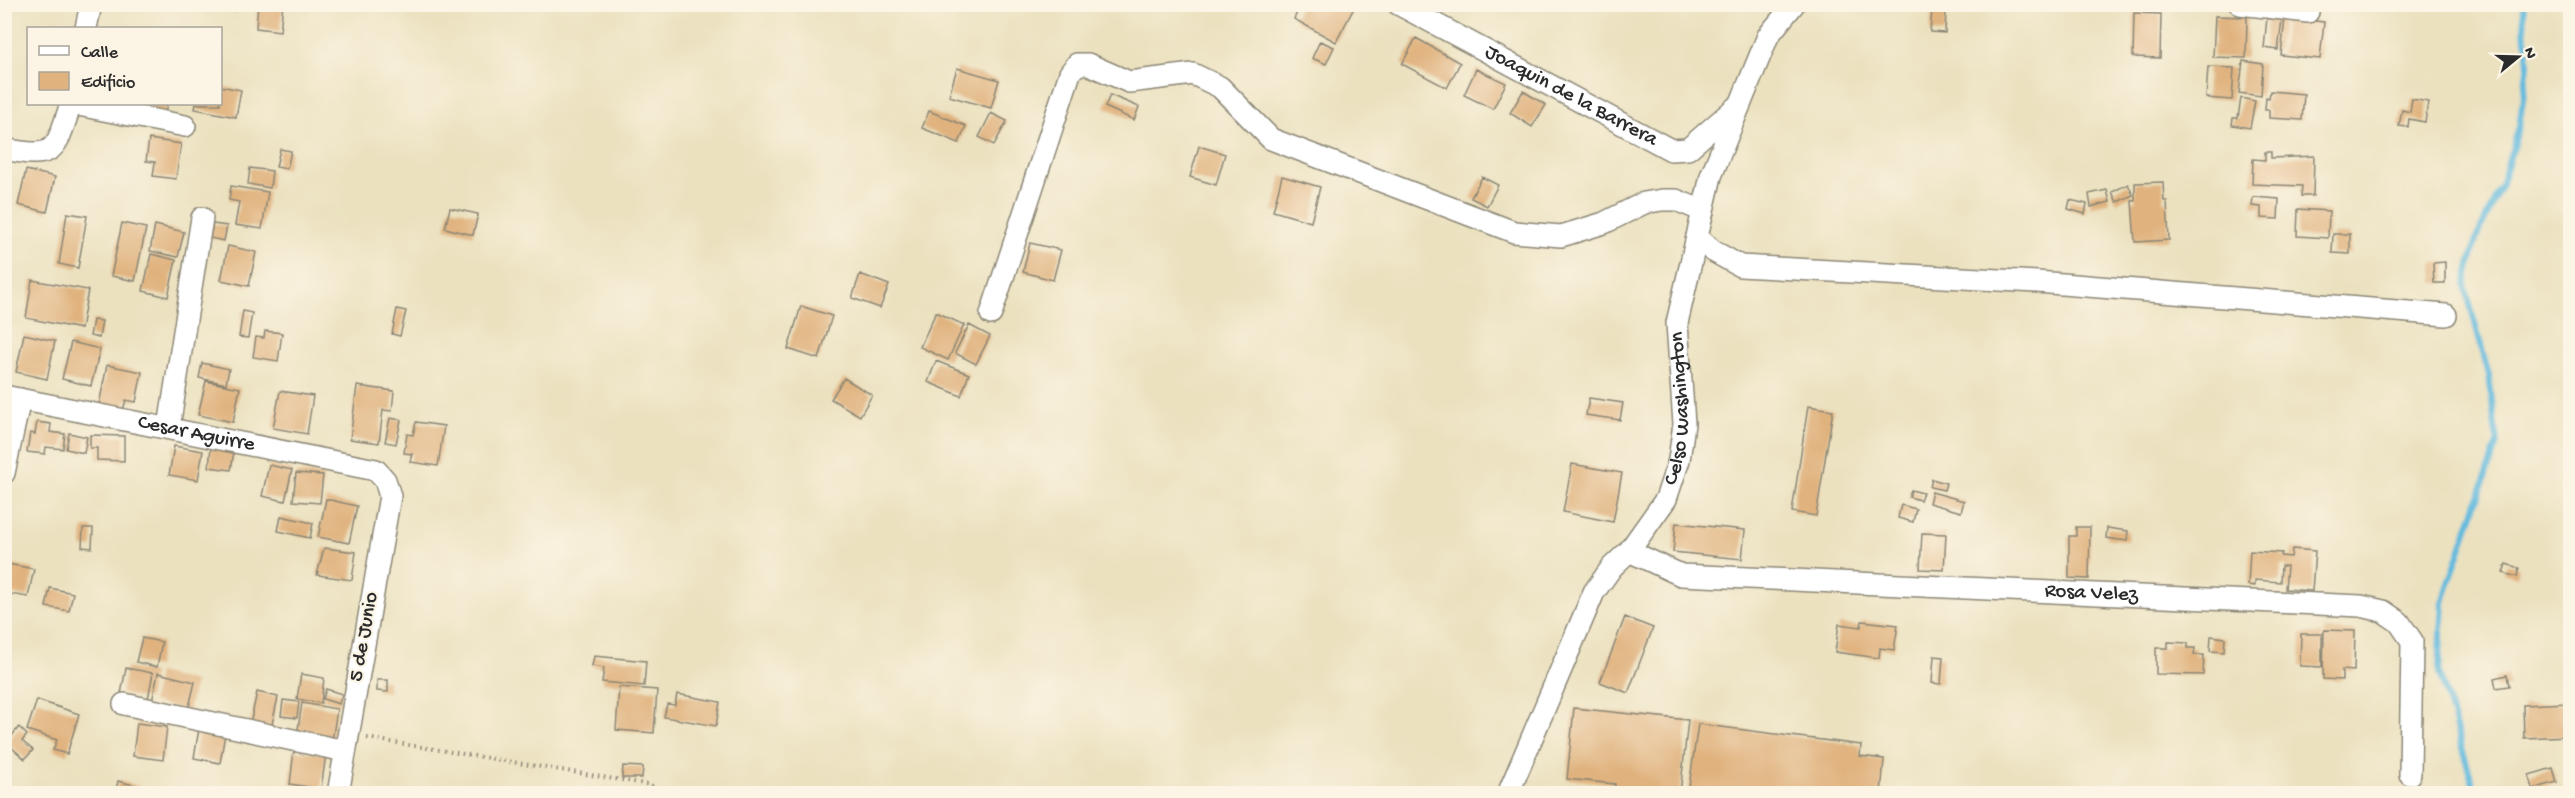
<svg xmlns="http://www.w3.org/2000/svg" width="2575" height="798" font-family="'Gochi Hand',sans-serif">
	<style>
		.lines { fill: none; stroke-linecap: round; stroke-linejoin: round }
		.stream { stroke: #61bade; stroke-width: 6 }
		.building { fill: #e0b27e }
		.street-casing { stroke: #8b8675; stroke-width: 24 }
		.path { stroke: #8b8675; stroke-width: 4; stroke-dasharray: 1.5 4.5; stroke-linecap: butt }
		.street { stroke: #fff; stroke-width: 21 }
		.labels { text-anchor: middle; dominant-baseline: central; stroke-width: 4.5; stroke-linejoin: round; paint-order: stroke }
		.street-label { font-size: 21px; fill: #2b2b2b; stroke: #fcf5e5 }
	</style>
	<rect width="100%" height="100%" fill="#fcf5e5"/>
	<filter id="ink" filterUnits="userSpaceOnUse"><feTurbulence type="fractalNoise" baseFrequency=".0167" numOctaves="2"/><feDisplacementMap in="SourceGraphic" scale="12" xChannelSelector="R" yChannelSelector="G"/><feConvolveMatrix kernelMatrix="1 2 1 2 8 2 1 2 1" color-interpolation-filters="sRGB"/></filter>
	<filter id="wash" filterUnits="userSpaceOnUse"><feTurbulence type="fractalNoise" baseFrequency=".008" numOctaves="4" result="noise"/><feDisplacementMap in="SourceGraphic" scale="24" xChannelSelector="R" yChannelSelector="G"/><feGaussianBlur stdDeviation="1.35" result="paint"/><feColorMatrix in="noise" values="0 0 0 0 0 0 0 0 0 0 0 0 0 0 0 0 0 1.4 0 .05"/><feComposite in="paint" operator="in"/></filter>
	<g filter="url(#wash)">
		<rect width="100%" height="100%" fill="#ebe1bf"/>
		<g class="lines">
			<path class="stream" d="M2476,794L2439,672L2443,601L2497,443L2489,375L2465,286L2476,239L2501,186L2519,127L2528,64L2523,4"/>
		</g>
		<g id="blocks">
			<path class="building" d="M210,4H235L234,11Z
				M258,4H283L280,31L256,28Z
				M1301,4H1324L1329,7L1331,4H1356L1336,42L1294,19Z
				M1932,9L1946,10L1945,33L1930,32Z
				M2134,13L2161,14L2160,58L2133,57Z
				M2215,16L2247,17L2246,58L2213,57Z
				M2267,18L2282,20L2278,50L2264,48Z
				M2285,18L2324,22L2320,59L2281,55Z
				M1416,38L1460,63L1447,88L1402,64Z
				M1320,41L1334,47L1326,64L1312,58Z
				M2243,61L2263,64L2261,96L2239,93Z
				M2208,67L2234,68L2232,100L2206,98Z
				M957,68L999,80L991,108L949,96Z
				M1476,69L1506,83L1493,109L1464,95Z
				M220,86L241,90L236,117L195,109L196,104H220Z
				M1523,91L1546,105L1532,127L1510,113Z
				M2270,91L2304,94L2302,120L2269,118V110H2265L2266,97L2269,98Z
				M1110,95L1139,107L1134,120L1105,107Z
				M2241,98L2255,101L2250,128L2232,125L2233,118H2238Z
				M2412,99L2428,102L2425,122L2409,119L2408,127L2399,126L2402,110L2410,112Z
				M139,104H167L165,114L138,108Z
				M929,111L966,126L959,143L922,128Z
				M991,113L1007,121L994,145L979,137Z
				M149,139L181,144L176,179L153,176L155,162L146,161Z
				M1199,146L1225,154L1216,185L1190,177Z
				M280,149L291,151L287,169L276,167Z
				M2265,152H2271V158L2314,156L2313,196H2301L2302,186L2252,184L2253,159L2265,160Z
				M250,168L272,171L270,188L248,184Z
				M26,170L55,177L47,212L18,205Z
				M1282,176L1320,187L1311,222L1273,211Z
				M1482,177L1498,185L1487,206L1471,198Z
				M2163,182L2164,201H2167L2169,240L2135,242L2132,201H2135V183Z
				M2128,184L2133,195L2117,202L2112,192Z
				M231,186L268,192L262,229L235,225L239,202L229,200Z
				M2107,190L2110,202L2091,207L2089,194Z
				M2253,197L2279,199L2278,219L2261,218V207L2252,206Z
				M2070,200L2087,204L2085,214L2068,209Z
				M450,208L478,214L473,235L445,228Z
				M2298,209L2329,211L2328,238L2297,236Z
				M67,213L87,216L78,268L59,264Z
				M122,223L146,228L135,281L111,276Z
				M213,224L227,226L224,241L210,238Z
				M155,225L184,232L178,257L150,251Z
				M2333,234H2350V254L2332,253Z
				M1030,243L1061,250L1053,280L1023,272Z
				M228,246L256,252L249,286L221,280Z
				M151,254L176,260L168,297L143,291Z
				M2445,262V283H2434L2433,263Z
				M860,274L889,285L880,308L852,298Z
				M32,280L88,290L81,329L26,318Z
				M801,306L832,316L819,359L788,349Z
				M397,309L406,311L400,336L392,334Z
				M243,311L252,313L248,338L239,337Z
				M936,312L964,325L948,360L920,347Z
				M93,320L102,321L99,338L90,336Z
				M969,325L990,336L976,364L955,353Z
				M265,331L282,333L278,361L253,357L256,337L264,338Z
				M24,334L55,341L47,379L16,372Z
				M71,342L100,349L91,386L62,379Z
				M936,361L969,374L961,396L928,382Z
				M202,363L229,369L226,384L199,378Z
				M107,365L142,372L136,402L126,400L123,410L99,405Z
				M844,378L872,395L860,416L831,399Z
				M206,381L240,388L233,422L198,415Z
				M357,386L394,391L392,411L383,410L379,443L350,439Z
				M280,391L313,396L307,434L273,428Z
				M1589,398L1623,403L1620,420L1586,415Z
				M1808,406L1833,410L1816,516L1792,512Z
				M390,418L401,420L396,444L385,442Z
				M37,422L51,424L50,432L65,434L63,449L46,447L45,454L27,452L30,433L35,434Z
				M416,422L444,426L438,466L410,462L412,454L404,453L407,434L413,435Z
				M69,433L87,437L84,453L66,449Z
				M90,435L124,436V461L97,460V448H90Z
				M174,446L203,451L198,480L169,475Z
				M211,447L234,451L231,470L209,467Z
				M1572,464L1622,473L1613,522L1563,512Z
				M269,465L292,470L285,501L262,496Z
				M296,473L323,475L320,503L293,501Z
				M1932,479L1946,483L1944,490L1930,487Z
				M1911,490L1923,493L1920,500L1909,497Z
				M1932,492L1964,501L1961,512L1929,503Z
				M326,499L357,506L349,543L318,537Z
				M1901,505L1916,509L1913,522L1898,518Z
				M281,516L313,523L310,538L278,531Z
				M1676,523L1745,530L1742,559L1673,552Z
				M2076,527H2090L2089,579L2069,578V536H2076Z
				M83,528H93L92,548L82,547Z
				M2107,528L2128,531L2127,541L2106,538Z
				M1922,533L1946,534L1944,570L1920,569Z
				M324,548L356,552L352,580L317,575Z
				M2292,549L2315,551L2312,591L2285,589L2287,566H2281L2280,582L2255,580V586L2248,585L2250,551L2282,553L2281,556L2291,557Z
				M8,564L34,569L28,597L4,593Z
				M2506,564L2519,568L2517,577L2503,573Z
				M50,588L73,593L69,611L46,607Z
				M1625,617L1653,628L1628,693L1600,682Z
				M1862,621L1898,625L1894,650L1880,648L1879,658L1835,652L1839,624L1861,627Z
				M2324,630L2355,631L2354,671L2342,670V680L2323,679Z
				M2301,634H2322V667L2300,666Z
				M2211,636L2225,638L2224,652L2210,651Z
				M142,638L162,642L157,667L136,662Z
				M2168,642L2188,643V648H2195L2194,655H2204L2203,675L2156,674V648H2168Z
				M594,656L646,661L644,686L602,682L604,668L592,666Z
				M1934,656L1943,657L1941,684L1932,683Z
				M126,668L153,673L148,699L121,694Z
				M158,673L195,682L188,711L152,702Z
				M301,674L324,678L321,703L297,699Z
				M2507,675L2509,686L2496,688L2494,678Z
				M377,680H388V692L377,691Z
				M619,687L657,690L654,733L616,730Z
				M326,689L342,694L339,704L323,699Z
				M257,692L278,697L271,729L250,724Z
				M677,694L720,702L716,726L664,717L667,704L675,705Z
				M37,700L79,714L67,754L53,750L57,740L27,730Z
				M283,700L299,702L297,718L281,716Z
				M302,703L337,709L332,742L297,736Z
				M2570,703V736L2524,738L2523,705Z
				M1574,708L1688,720L1680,794H1614L1615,784L1567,779Z
				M137,723L167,727L163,760L133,756Z
				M1698,724L1861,745L1860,756L1884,759L1881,794H1688Z
				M19,727L27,735L22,741L33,750L25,759L6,743Z
				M199,729L225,734L220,763L194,758Z
				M294,750L326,754L321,789L290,784Z
				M623,766L643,767L642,778H622Z
				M2553,768L2557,782L2533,789L2529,775Z
				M118,781L138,786L136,794H115Z"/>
		</g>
	</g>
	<g filter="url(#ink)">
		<use href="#blocks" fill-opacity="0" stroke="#8b8675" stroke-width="1.5"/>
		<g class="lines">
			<defs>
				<g id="street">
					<path id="s1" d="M1398,4L1671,150L1688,149L1735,108"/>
					<path d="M2240,4L2308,12V4"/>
					<path d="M86,28L91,4"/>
					<path d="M73,104L185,126"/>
					<path d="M4,149C58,160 55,150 71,104"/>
					<path d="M1697,237L1713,251L1740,266L2037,282L2446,315"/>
					<path d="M991,314L1070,73L1077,64H1088L1129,82L1193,74L1220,87L1271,139L1514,232L1561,236L1604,223L1644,203L1662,200H1676L1703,211"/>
					<path id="s2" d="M4,396L376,470L385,480L390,496L338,794"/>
					<path d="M169,427L202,218"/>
					<path d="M4,473L20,399"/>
					<path id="s3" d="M1629,551L1681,575L2361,606L2383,611L2399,622L2412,641L2410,774"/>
					<path d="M124,704L345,751"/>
					<path id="s4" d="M1508,794L1594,592L1612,567L1629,551L1666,499L1679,460L1684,424L1677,323L1711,176L1768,36L1794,4"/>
				</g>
			</defs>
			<use href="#street" class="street-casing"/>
			<path class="path" d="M367,738L651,785L659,794"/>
			<use href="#street" class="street"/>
		</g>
	</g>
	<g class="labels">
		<g class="street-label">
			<text stroke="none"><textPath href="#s1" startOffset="196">Joaquin de la Barrera</textPath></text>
			<text stroke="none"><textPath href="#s4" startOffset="430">Celso Washington</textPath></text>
			<text stroke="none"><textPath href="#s2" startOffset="196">Cesar Aguirre</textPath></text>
			<text stroke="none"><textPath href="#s3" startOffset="468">Rosa Velez</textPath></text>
			<text transform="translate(365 637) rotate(-80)">5 de Junio</text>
		</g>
	</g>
	<rect width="2575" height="798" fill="none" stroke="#fcf5e5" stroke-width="24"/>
	<rect x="27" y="27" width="195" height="78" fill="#fcf5e5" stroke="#a8a49b" stroke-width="1.5"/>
	<rect x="39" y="46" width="30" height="9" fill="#ffffff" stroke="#a8a49b" stroke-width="1.5"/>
	<text x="81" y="57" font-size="18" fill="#2b2b2b">Calle</text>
	<rect x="39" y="72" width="30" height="18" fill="#e0b27e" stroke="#a8a49b" stroke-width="1.5"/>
	<text x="81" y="87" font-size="18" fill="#2b2b2b">Edificio</text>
	<g transform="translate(2518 57) rotate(71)" stroke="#fcf5e5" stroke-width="4.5" paint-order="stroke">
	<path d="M0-4.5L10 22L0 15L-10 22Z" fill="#2b2b2b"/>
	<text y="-9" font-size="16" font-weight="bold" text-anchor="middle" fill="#2b2b2b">N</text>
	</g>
</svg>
